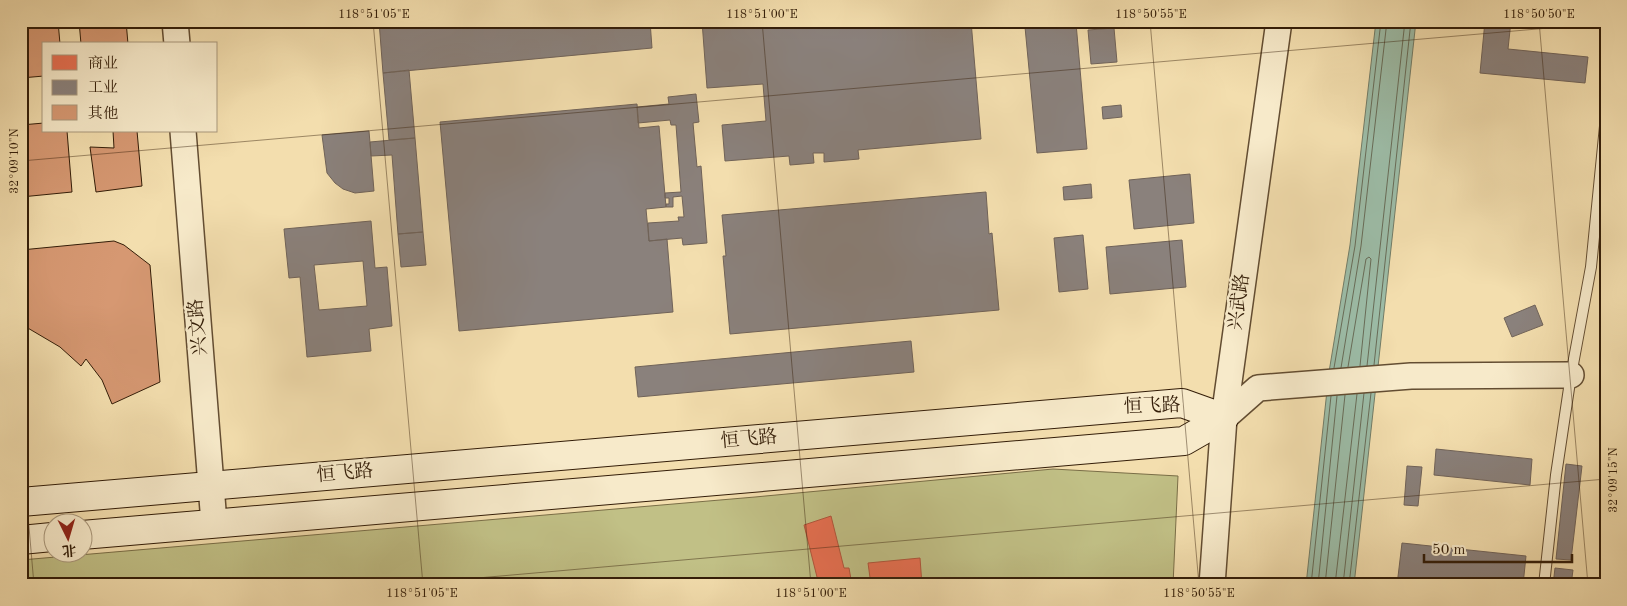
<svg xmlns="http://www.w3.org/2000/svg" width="1627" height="606" font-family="'Old Standard TT','Noto Serif SC',serif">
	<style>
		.green { fill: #c1c086; stroke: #7a6e47 }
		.water { fill: #9cbca7; stroke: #727c67 }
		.shops { fill: #e76f51; stroke: #b1563b }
		.industry { fill: #8a817c; stroke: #706359; fill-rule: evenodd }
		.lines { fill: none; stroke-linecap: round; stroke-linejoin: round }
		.shore { stroke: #686c58; stroke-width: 1 }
		.building { fill: #d69872; stroke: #331d08 }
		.service-casing { stroke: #634d32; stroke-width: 12 }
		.tertiary-casing { stroke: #634d32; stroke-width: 28 }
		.secondary-casing { stroke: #331d08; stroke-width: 30 }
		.service { stroke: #f7eaca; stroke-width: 10 }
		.tertiary { stroke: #f7eaca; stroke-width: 25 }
		.secondary { stroke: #f7eaca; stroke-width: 28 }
		.ticks { fill: none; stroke: #331d08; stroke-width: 1; stroke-opacity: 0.45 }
		.labels { text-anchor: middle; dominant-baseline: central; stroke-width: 5; stroke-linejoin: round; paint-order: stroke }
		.street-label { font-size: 19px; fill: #331d08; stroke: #f7eaca }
		.neatline { fill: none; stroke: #331d08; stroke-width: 2 }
		.ticks-label { font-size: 12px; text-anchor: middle; fill: #331d08 }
	</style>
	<rect width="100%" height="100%" fill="#f3deae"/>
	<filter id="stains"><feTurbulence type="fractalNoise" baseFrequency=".004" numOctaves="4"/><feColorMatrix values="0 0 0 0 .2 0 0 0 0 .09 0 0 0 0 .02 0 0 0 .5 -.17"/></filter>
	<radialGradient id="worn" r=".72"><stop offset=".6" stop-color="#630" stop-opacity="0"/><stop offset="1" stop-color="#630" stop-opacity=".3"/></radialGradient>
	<path class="green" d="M1053,469L1178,476L1173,585H21V560L755,497Z"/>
	<path class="water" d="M1376,21H1416L1354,585H1306L1329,372L1350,245Z"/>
	<path class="shops" d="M831,516L844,568H849L852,585H819L804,525Z
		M920,558L922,585H871L868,563Z"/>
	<path class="industry" d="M379,21H650L652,48L383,73Z
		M702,21H971L981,139L858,150L859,159L824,162V153H813L814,163L790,165L789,156L725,161L722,125L766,121L763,84L707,88Z
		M1485,21H1511L1508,49L1588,57L1585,83L1480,73Z
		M1076,23L1087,149L1037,153L1025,27Z
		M1114,28L1117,62L1091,64L1088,30Z
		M409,70L415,138L389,140L383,73Z
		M696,94L699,122L693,123L697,167L701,166L707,243L683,245L682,238L649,241L648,223L679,221L678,217H684L682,196L673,197V207H666V204H669V198H665V193L681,192L676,125H671L670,120L638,123L637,107L669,104L668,97Z
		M637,104L639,128L659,126L666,207L646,209L649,241L667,239L673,312L459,331L440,122Z
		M1121,105L1122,117L1103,119L1102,107Z
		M369,131L374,191L355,193L343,189L335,183L327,173L322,135Z
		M415,138L423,232L398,234L392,155L371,156L370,142Z
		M1190,174L1194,223L1134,229L1129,180Z
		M1091,184L1092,198L1064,200L1063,187Z
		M986,192L989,234L992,233L999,310L730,334L723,256H726L722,215Z
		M371,221L375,268L387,267L392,326L369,329L371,351L307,357L300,277L289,278L284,229ZM363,261L367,306L319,310L314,265Z
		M423,232L426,265L401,267L398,234Z
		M1083,235L1088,289L1059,292L1054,238Z
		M1182,240L1186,287L1110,294L1106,247Z
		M1535,305L1543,325L1512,337L1504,318Z
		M911,341L914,372L638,397L635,367Z
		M1436,449L1532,459L1530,485L1434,475Z
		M1566,464L1582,466L1571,560L1556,559Z
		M1407,466L1422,467L1418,506L1404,505Z
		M1402,543L1526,556L1523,585H1397Z
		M1555,568L1573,570L1571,585H1553Z"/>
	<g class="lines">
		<path class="shore" d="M1374,365L1411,21
			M1367,366L1405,21
			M1348,367L1366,259L1369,257L1371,259L1360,366
			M1334,368L1355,246L1381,21
			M1341,368L1361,246L1387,21
			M1311,585L1331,396
			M1318,585L1337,396
			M1325,585L1345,395
			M1335,585L1357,394
			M1343,585L1364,393
			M1349,585L1371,393"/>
	</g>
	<path class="building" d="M21,21H58L60,44H44V76L21,78Z
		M79,21H126L128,44H81Z
		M44,123V131H67L72,192L21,197V125Z
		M113,131H137L142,186L96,192L90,147L114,148Z
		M114,241L124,245L150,265L160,382L112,404L102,380L86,359L81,366L60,347L21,324V250Z"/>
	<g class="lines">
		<defs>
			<path id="service" d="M1544,585L1556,475L1571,375L1591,267L1606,116"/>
			<path id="tertiary" d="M175,21L177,44
				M183,131L214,523
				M1224,418L1258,388L1411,376L1571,375
				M1212,585L1224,418L1279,21"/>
			<path id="secondary" d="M21,502L1182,403L1224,418
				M82,535L1184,441L1224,418
				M21,540L52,537"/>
		</defs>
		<use href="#service" class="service-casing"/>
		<use href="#tertiary" class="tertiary-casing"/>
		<use href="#secondary" class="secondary-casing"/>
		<use href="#service" class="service"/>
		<use href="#tertiary" class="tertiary"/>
		<use href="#secondary" class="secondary"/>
	</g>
	<path class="ticks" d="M373,21L423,585M762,21L811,585M1150,21L1199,585M1539,21L1588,585M21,161L1606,23M21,434L34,585M398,585L1606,479"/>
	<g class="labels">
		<g class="street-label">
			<text transform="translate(1240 302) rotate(-82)">兴武路</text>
			<text transform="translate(199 327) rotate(-95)">兴文路</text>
			<text transform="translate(1152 407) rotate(-2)">恒飞路</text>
			<text transform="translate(749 440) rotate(-5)">恒飞路</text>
			<text transform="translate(345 474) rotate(-5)">恒飞路</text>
		</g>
	</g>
	<rect width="1627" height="606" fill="none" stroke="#f3deae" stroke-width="55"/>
	<rect x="42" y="42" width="175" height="90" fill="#f7eaca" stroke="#a9987c"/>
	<rect x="52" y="55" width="25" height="15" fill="#e76f51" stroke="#a9987c"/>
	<text x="88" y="68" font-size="15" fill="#331d08">商业</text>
	<rect x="52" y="80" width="25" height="15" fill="#8a817c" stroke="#a9987c"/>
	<text x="88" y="92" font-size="15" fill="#331d08">工业</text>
	<rect x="52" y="105" width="25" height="15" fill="#d69872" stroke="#a9987c"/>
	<text x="88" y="118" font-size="15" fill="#331d08">其他</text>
	<g transform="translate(68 538) rotate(175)"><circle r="24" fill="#f7eaca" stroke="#a9987c"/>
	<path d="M0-4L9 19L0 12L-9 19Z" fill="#8f2418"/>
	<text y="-8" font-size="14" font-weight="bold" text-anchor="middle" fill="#331d08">北</text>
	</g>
	<path d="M1424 554v8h148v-8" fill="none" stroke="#331d08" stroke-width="2.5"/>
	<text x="1432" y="554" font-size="15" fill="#331d08" stroke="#f7eaca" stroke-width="4" paint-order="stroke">50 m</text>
	<rect x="28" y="28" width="1572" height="550" class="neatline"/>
	<g class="ticks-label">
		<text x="374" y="18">118°51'05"E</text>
		<text x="762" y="18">118°51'00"E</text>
		<text x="1151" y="18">118°50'55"E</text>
		<text x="1539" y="18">118°50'50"E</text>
		<text transform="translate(14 161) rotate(-90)" y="4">32°09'10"N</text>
		<text transform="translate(1613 480) rotate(-90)" y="4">32°09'15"N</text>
		<text x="422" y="597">118°51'05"E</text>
		<text x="811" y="597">118°51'00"E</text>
		<text x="1199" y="597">118°50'55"E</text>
	</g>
	<rect width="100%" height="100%" filter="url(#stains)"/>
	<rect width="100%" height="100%" fill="url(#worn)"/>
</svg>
